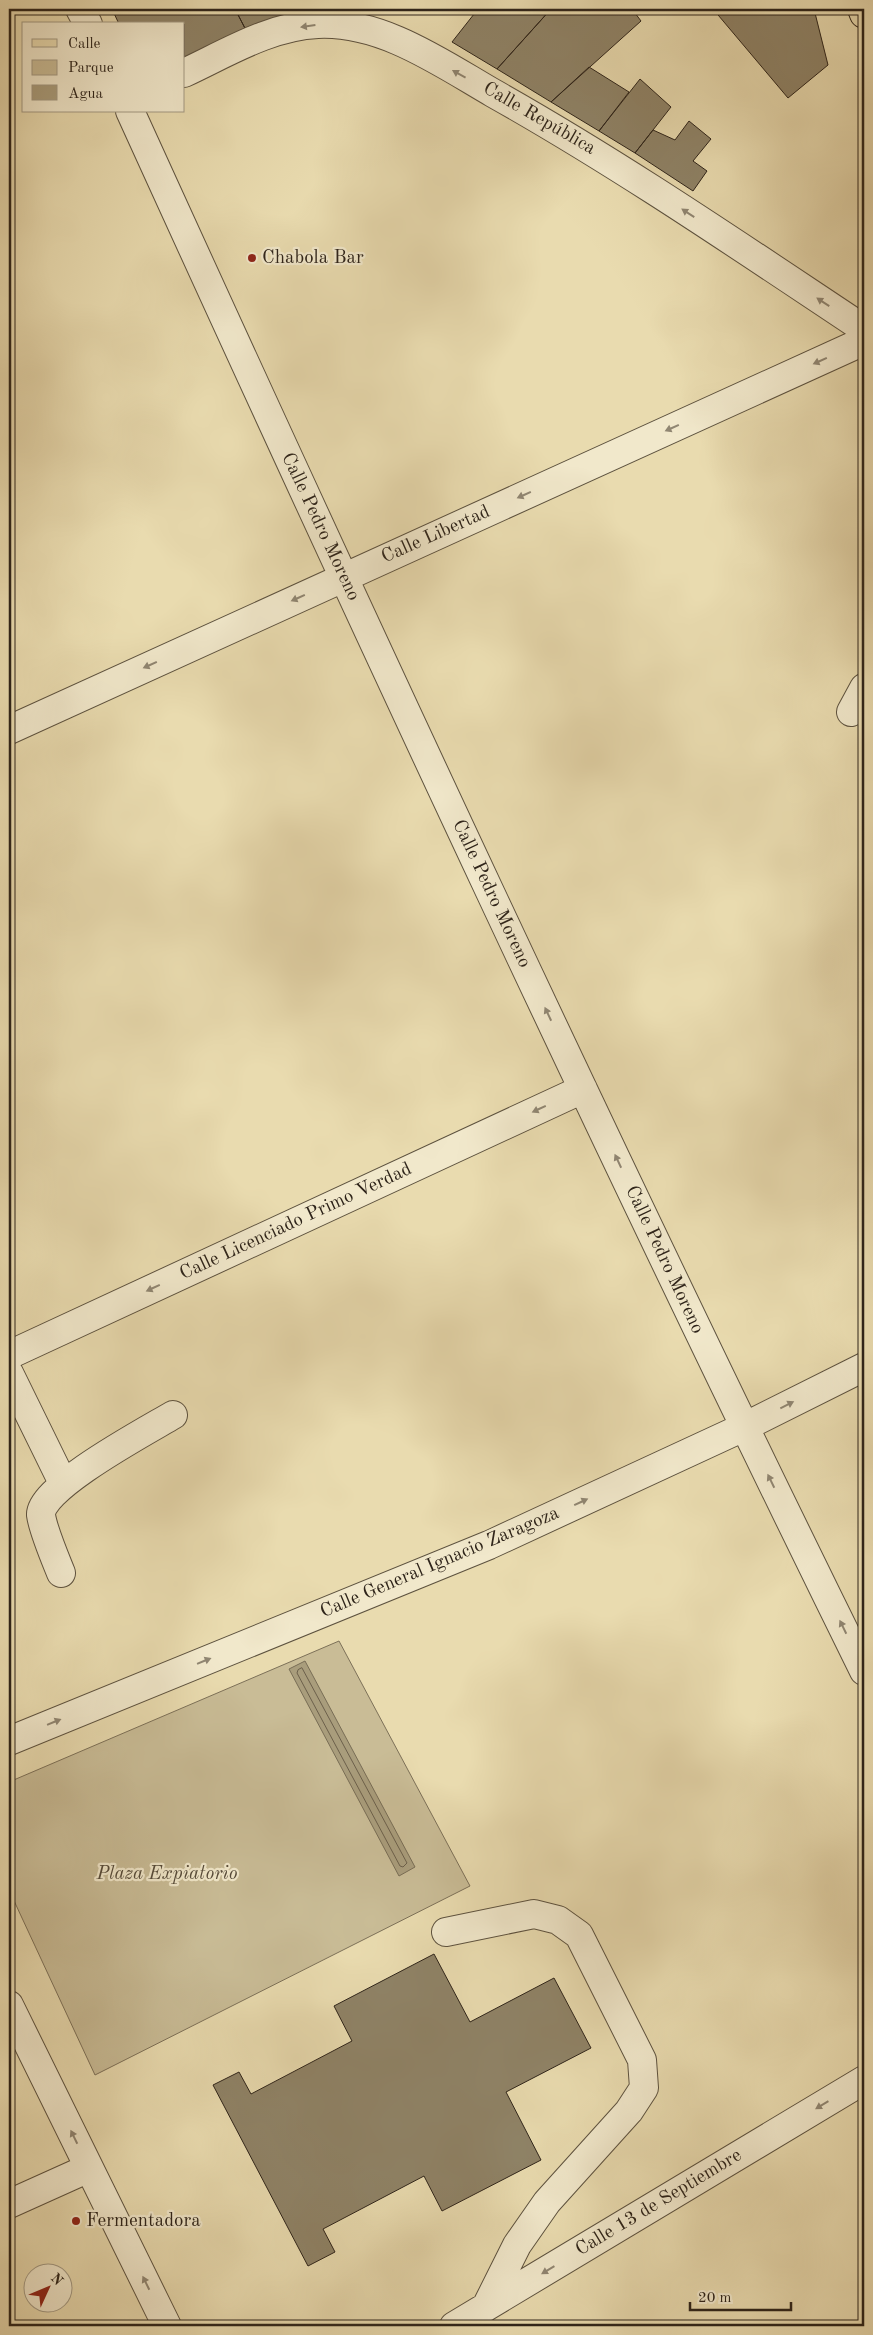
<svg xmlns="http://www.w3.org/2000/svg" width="873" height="2335" font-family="'Old Standard TT',serif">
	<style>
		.green { fill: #c9bc96; stroke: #7c7058 }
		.water { fill: #a99d7c; stroke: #786d55 }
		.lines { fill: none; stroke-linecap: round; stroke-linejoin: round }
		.shore { stroke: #6c604b; stroke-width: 1 }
		.building { fill: #8f8367; stroke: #2e241a }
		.minor-casing { stroke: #5d523f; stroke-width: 30 }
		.major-casing { stroke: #2e241a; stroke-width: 30 }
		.minor { stroke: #f1e8cb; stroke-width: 28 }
		.major { stroke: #e9dbaf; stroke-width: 28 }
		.oneway { fill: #908672 }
		.poi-dot { fill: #8f2418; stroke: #f1e8cb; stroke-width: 2 }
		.labels { text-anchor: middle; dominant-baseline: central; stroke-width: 4.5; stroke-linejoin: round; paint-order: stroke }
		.street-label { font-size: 19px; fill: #2e241a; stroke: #f1e8cb }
		.poi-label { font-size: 19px; fill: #2e241a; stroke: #f1e8cb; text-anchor: start }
		.park-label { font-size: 19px; font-style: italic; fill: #554a39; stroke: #f1e8cb }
	</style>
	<rect width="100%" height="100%" fill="#e9dbaf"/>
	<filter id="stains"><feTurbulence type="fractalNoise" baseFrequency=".004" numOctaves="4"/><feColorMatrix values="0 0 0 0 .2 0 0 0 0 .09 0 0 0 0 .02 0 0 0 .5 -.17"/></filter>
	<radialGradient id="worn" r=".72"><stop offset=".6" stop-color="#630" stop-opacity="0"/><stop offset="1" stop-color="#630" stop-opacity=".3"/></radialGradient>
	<path class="green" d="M339,1641L470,1886L95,2075L9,1890V1782Z"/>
	<path class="water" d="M305,1661L415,1867L399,1876L289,1669Z"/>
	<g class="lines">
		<path class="shore" d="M302,1668L407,1863L403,1867L400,1866L297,1673L298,1670Z"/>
	</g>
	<path class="building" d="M112,9H235L248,34L184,66V24H119Z
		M235,9H299L248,34Z
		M478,9H551L497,69L452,42Z
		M551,9H632L641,21L551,102L497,69Z
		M713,9H814L828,65L788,98Z
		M589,67L629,92L599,131L551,102Z
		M640,79L671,107L635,153L599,131Z
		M689,121L711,139L693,161L707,171L693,191L635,153L653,130L675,140Z
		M434,1954L470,2022L554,1978L591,2048L506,2092L541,2160L442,2211L424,2176L323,2229L335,2252L308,2266L213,2085L239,2072L251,2094L352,2041L334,2006Z"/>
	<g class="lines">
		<defs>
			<path id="minor" d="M80,9L88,24
				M184,73C227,53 270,26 318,24C382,21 441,63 493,93C621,165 742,248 864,329
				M130,111C368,634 610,1156 864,1671
				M851,712L864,688
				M9,730L864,341
				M9,1355L583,1089
				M9,1373L63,1483
				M61,1573C55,1558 43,1530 41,1515C39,1488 148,1430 173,1415
				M9,1741L489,1545L744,1427L864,1367
				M446,1932L534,1914L558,1920L579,1935L642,2060L644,2088L629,2111L547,2202L517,2245L486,2307
				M9,2005L167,2326
				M9,2204L89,2168
				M454,2326L864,2080"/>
			<path id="major" d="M862,9L864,14"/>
		</defs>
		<use href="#minor" class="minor-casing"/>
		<use href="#major" class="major-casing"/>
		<use href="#minor" class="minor"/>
		<use href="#major" class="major"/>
	</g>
	<defs><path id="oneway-solid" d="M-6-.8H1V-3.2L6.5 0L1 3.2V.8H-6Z" transform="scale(1.25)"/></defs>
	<g class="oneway">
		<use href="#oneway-solid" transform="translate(308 26) rotate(172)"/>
		<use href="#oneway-solid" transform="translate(459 74) rotate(-151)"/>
		<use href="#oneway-solid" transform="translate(688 213) rotate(-147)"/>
		<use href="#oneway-solid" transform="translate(823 302) rotate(-147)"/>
		<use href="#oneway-solid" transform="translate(820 361) rotate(156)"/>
		<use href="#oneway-solid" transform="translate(672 428) rotate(156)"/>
		<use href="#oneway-solid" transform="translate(524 495) rotate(156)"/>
		<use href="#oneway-solid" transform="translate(298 598) rotate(156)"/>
		<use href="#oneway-solid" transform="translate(150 665) rotate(156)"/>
		<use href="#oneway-solid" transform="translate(548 1014) rotate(-115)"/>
		<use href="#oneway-solid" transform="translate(539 1109) rotate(155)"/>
		<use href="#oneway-solid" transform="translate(618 1161) rotate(-115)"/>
		<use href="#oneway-solid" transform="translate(153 1288) rotate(155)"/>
		<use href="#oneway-solid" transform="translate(787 1405) rotate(-27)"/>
		<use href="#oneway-solid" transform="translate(771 1481) rotate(-116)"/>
		<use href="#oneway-solid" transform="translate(581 1502) rotate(-25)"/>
		<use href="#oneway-solid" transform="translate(843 1627) rotate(-116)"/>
		<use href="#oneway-solid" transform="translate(204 1661) rotate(-22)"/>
		<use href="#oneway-solid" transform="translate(54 1722) rotate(-22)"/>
		<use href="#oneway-solid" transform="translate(822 2105) rotate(149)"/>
		<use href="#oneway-solid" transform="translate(74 2137) rotate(-116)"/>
		<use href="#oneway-solid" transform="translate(548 2270) rotate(149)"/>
		<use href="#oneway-solid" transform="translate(146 2283) rotate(-116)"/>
	</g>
	<g class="poi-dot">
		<circle cx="252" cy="258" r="5"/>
		<circle cx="76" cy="2221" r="5"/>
	</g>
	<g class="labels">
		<g class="street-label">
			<text transform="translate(539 119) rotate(30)">Calle República</text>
			<text transform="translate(320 527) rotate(65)">Calle Pedro Moreno</text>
			<text transform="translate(436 535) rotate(-24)">Calle Libertad</text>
			<text transform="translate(491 894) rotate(65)">Calle Pedro Moreno</text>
			<text transform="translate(296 1222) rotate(-25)">Calle Licenciado Primo Verdad</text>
			<text transform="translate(664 1260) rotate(65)">Calle Pedro Moreno</text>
			<text transform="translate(440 1563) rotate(-23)">Calle General Ignacio Zaragoza</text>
			<text transform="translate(659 2203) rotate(-31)">Calle 13 de Septiembre</text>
		</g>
		<g class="poi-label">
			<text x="262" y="258">Chabola Bar</text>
			<text x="86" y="2221">Fermentadora</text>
		</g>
		<g class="park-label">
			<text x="167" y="1874">Plaza Expiatorio</text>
		</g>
	</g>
	<rect width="873" height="2335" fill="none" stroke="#e9dbaf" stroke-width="30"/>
	<rect x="10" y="10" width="853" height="2315" fill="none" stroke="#2e241a" stroke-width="2.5"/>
	<rect x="15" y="15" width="843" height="2305" fill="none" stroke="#2e241a"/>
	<rect x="22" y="22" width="162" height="90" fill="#f1e8cb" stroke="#a39a84"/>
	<rect x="32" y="39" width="25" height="8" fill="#e9dbaf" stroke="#a39a84"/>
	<text x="68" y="48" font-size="15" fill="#2e241a">Calle</text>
	<rect x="32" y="60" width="25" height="15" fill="#c9bc96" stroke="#a39a84"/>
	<text x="68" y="72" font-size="15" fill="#2e241a">Parque</text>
	<rect x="32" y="85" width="25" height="15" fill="#a99d7c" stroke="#a39a84"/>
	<text x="68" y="98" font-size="15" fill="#2e241a">Agua</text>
	<g transform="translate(48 2288) rotate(46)"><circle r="24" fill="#f1e8cb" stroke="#a39a84"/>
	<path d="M0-4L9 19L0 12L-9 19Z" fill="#8f2418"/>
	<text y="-8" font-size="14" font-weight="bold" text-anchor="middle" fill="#2e241a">N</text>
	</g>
	<path d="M690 2302v8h101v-8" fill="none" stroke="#2e241a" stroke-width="2.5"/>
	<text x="698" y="2302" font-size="15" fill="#2e241a" stroke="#f1e8cb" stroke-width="4" paint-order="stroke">20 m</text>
	<rect width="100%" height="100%" filter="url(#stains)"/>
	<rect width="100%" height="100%" fill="url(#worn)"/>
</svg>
